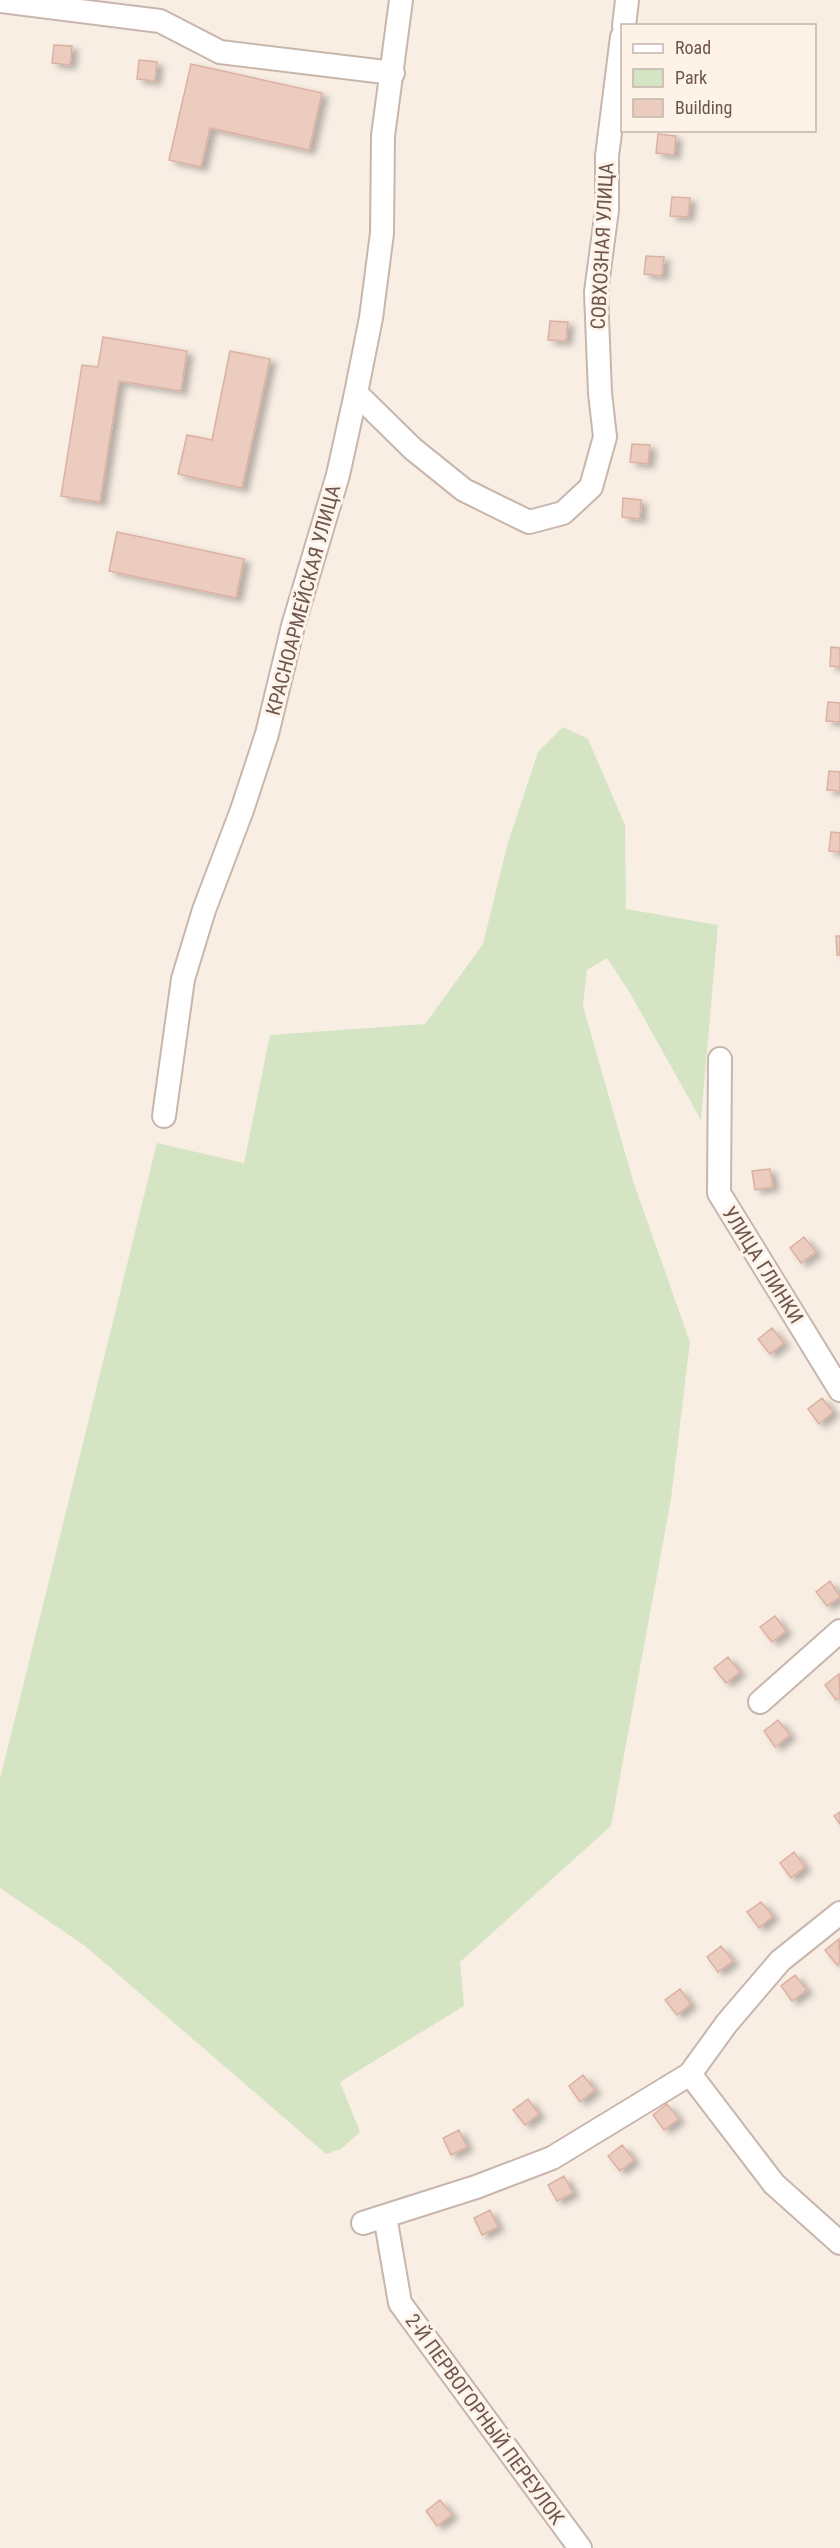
<svg xmlns="http://www.w3.org/2000/svg" width="840" height="2548" font-family="'Roboto Condensed',sans-serif">
	<style>
		.green { fill: #d5e5c4 }
		.building { fill: #ebccbe; stroke: #dcb1a1; stroke-width: 1.5; filter: url(#shadow) }
		.lines { fill: none; stroke-linecap: round; stroke-linejoin: round }
		.minor-casing { stroke: #c8b6ac; stroke-width: 26 }
		.minor { stroke: #fff; stroke-width: 22 }
		.labels { text-anchor: middle; dominant-baseline: central; stroke-width: 6; stroke-linejoin: round; paint-order: stroke }
		.street-label { font-size: 20px; fill: #6e554d; stroke: #fdf3e9 }
	</style>
	<defs>
		<filter id="shadow"><feDropShadow dx="6" dy="4" stdDeviation="3" flood-color="#0004"/></filter>
	</defs>
	<rect width="100%" height="100%" fill="#f9eee4"/>
	<path class="green" d="M563,727L588,739L625,825L626,909L718,925L701,1120L630,993L607,958L587,970L583,1006L634,1184L690,1342L671,1499L611,1826L460,1962L464,2006L340,2082L360,2132L341,2149L326,2154L85,1946L0,1888V1779L157,1143L244,1163L270,1035L425,1024L483,944L507,846L538,752Z"/>
	<path class="building" d="M54,45L72,46L70,65L52,63Z
		M139,60L157,62L155,81L137,79Z
		M191,64L322,93L309,150L210,128L201,167L169,160Z
		M658,134L676,136L674,155L656,153Z
		M672,197L690,198L688,217L670,216Z
		M646,256L664,257L662,276L644,274Z
		M550,321L568,322L566,341L548,340Z
		M103,337L187,351L181,391L119,381L100,502L61,496L82,365L98,367Z
		M230,351L270,359L242,488L178,474L187,435L212,440Z
		M632,444L650,445L648,464L630,462Z
		M623,498L641,500L640,519L622,517Z
		M117,532L244,559L236,598L109,571Z
		M831,647L840,648V667L830,666Z
		M828,702L840,703V722L826,721Z
		M829,771L840,772V791L827,790Z
		M831,832L840,833V852L829,851Z
		M836,936H840V955H837Z
		M770,1169L773,1187L755,1190L752,1171Z
		M804,1237L816,1252L801,1263L790,1248Z
		M772,1328L784,1343L770,1354L758,1339Z
		M822,1398L833,1412L819,1424L808,1409Z
		M830,1581L840,1597L827,1606L816,1592Z
		M775,1616L786,1631L772,1642L760,1627Z
		M728,1657L740,1672L726,1683L714,1668Z
		M839,1674L840,1697L836,1700L825,1685Z
		M778,1720L790,1735L775,1747L764,1731Z
		M840,1812V1824L834,1816Z
		M794,1852L805,1867L791,1878L780,1863Z
		M761,1902L773,1916L759,1928L747,1912Z
		M839,1939L840,1962L837,1965L825,1950Z
		M721,1946L733,1961L718,1972L707,1957Z
		M795,1975L807,1990L792,2001L781,1986Z
		M680,1989L691,2004L677,2015L665,2000Z
		M583,2075L595,2090L580,2102L569,2086Z
		M528,2099L539,2114L525,2125L513,2110Z
		M667,2104L679,2119L664,2130L653,2115Z
		M459,2130L467,2147L451,2155L443,2138Z
		M622,2145L634,2160L620,2171L608,2156Z
		M564,2176L573,2193L557,2201L548,2185Z
		M490,2210L498,2227L482,2235L474,2218Z
		M440,2500L452,2515L437,2526L426,2511Z"/>
	<g class="lines">
		<defs>
			<path id="minor" d="M0,1L160,21L220,52L393,73
				M624,26L627,0
				M356,393L413,449L464,490L529,522L563,513L591,487L605,437L600,393L596,292L607,210V156L622,37
				M720,1059L719,1193L840,1390
				M164,1116L183,979L204,910L242,810L267,734L293,626L338,475L356,393L371,318L382,233L383,136L401,0
				M760,1702L840,1631
				M690,2074L774,2184L840,2243
				M385,2216L400,2303L580,2548
				M363,2223L476,2187L552,2158L690,2074L727,2023L780,1961L840,1913"/>
		</defs>
		<use href="#minor" class="minor-casing"/>
		<use href="#minor" class="minor"/>
	</g>
	<g class="labels">
		<g class="street-label">
			<text transform="translate(602 246) rotate(-87)">СОВХОЗНАЯ УЛИЦА</text>
			<text transform="translate(303 600) rotate(-75)">КРАСНОАРМЕЙСКАЯ УЛИЦА</text>
			<text transform="translate(763 1265) rotate(58)">УЛИЦА ГЛИНКИ</text>
			<text transform="translate(485 2419) rotate(54)">2-Й ПЕРВОГОРНЫЙ ПЕРЕУЛОК</text>
		</g>
	</g>
	<rect x="621" y="24" width="195" height="108" fill="#fdf3e9" stroke="#c4b4ab" stroke-width="1.5"/>
	<rect x="633" y="44" width="30" height="9" fill="#ffffff" stroke="#c4b4ab" stroke-width="1.5"/>
	<text x="675" y="54" font-size="18" fill="#6e554d">Road</text>
	<rect x="633" y="69" width="30" height="18" fill="#d5e5c4" stroke="#c4b4ab" stroke-width="1.5"/>
	<text x="675" y="84" font-size="18" fill="#6e554d">Park</text>
	<rect x="633" y="99" width="30" height="18" fill="#ebccbe" stroke="#c4b4ab" stroke-width="1.5"/>
	<text x="675" y="114" font-size="18" fill="#6e554d">Building</text>
</svg>
